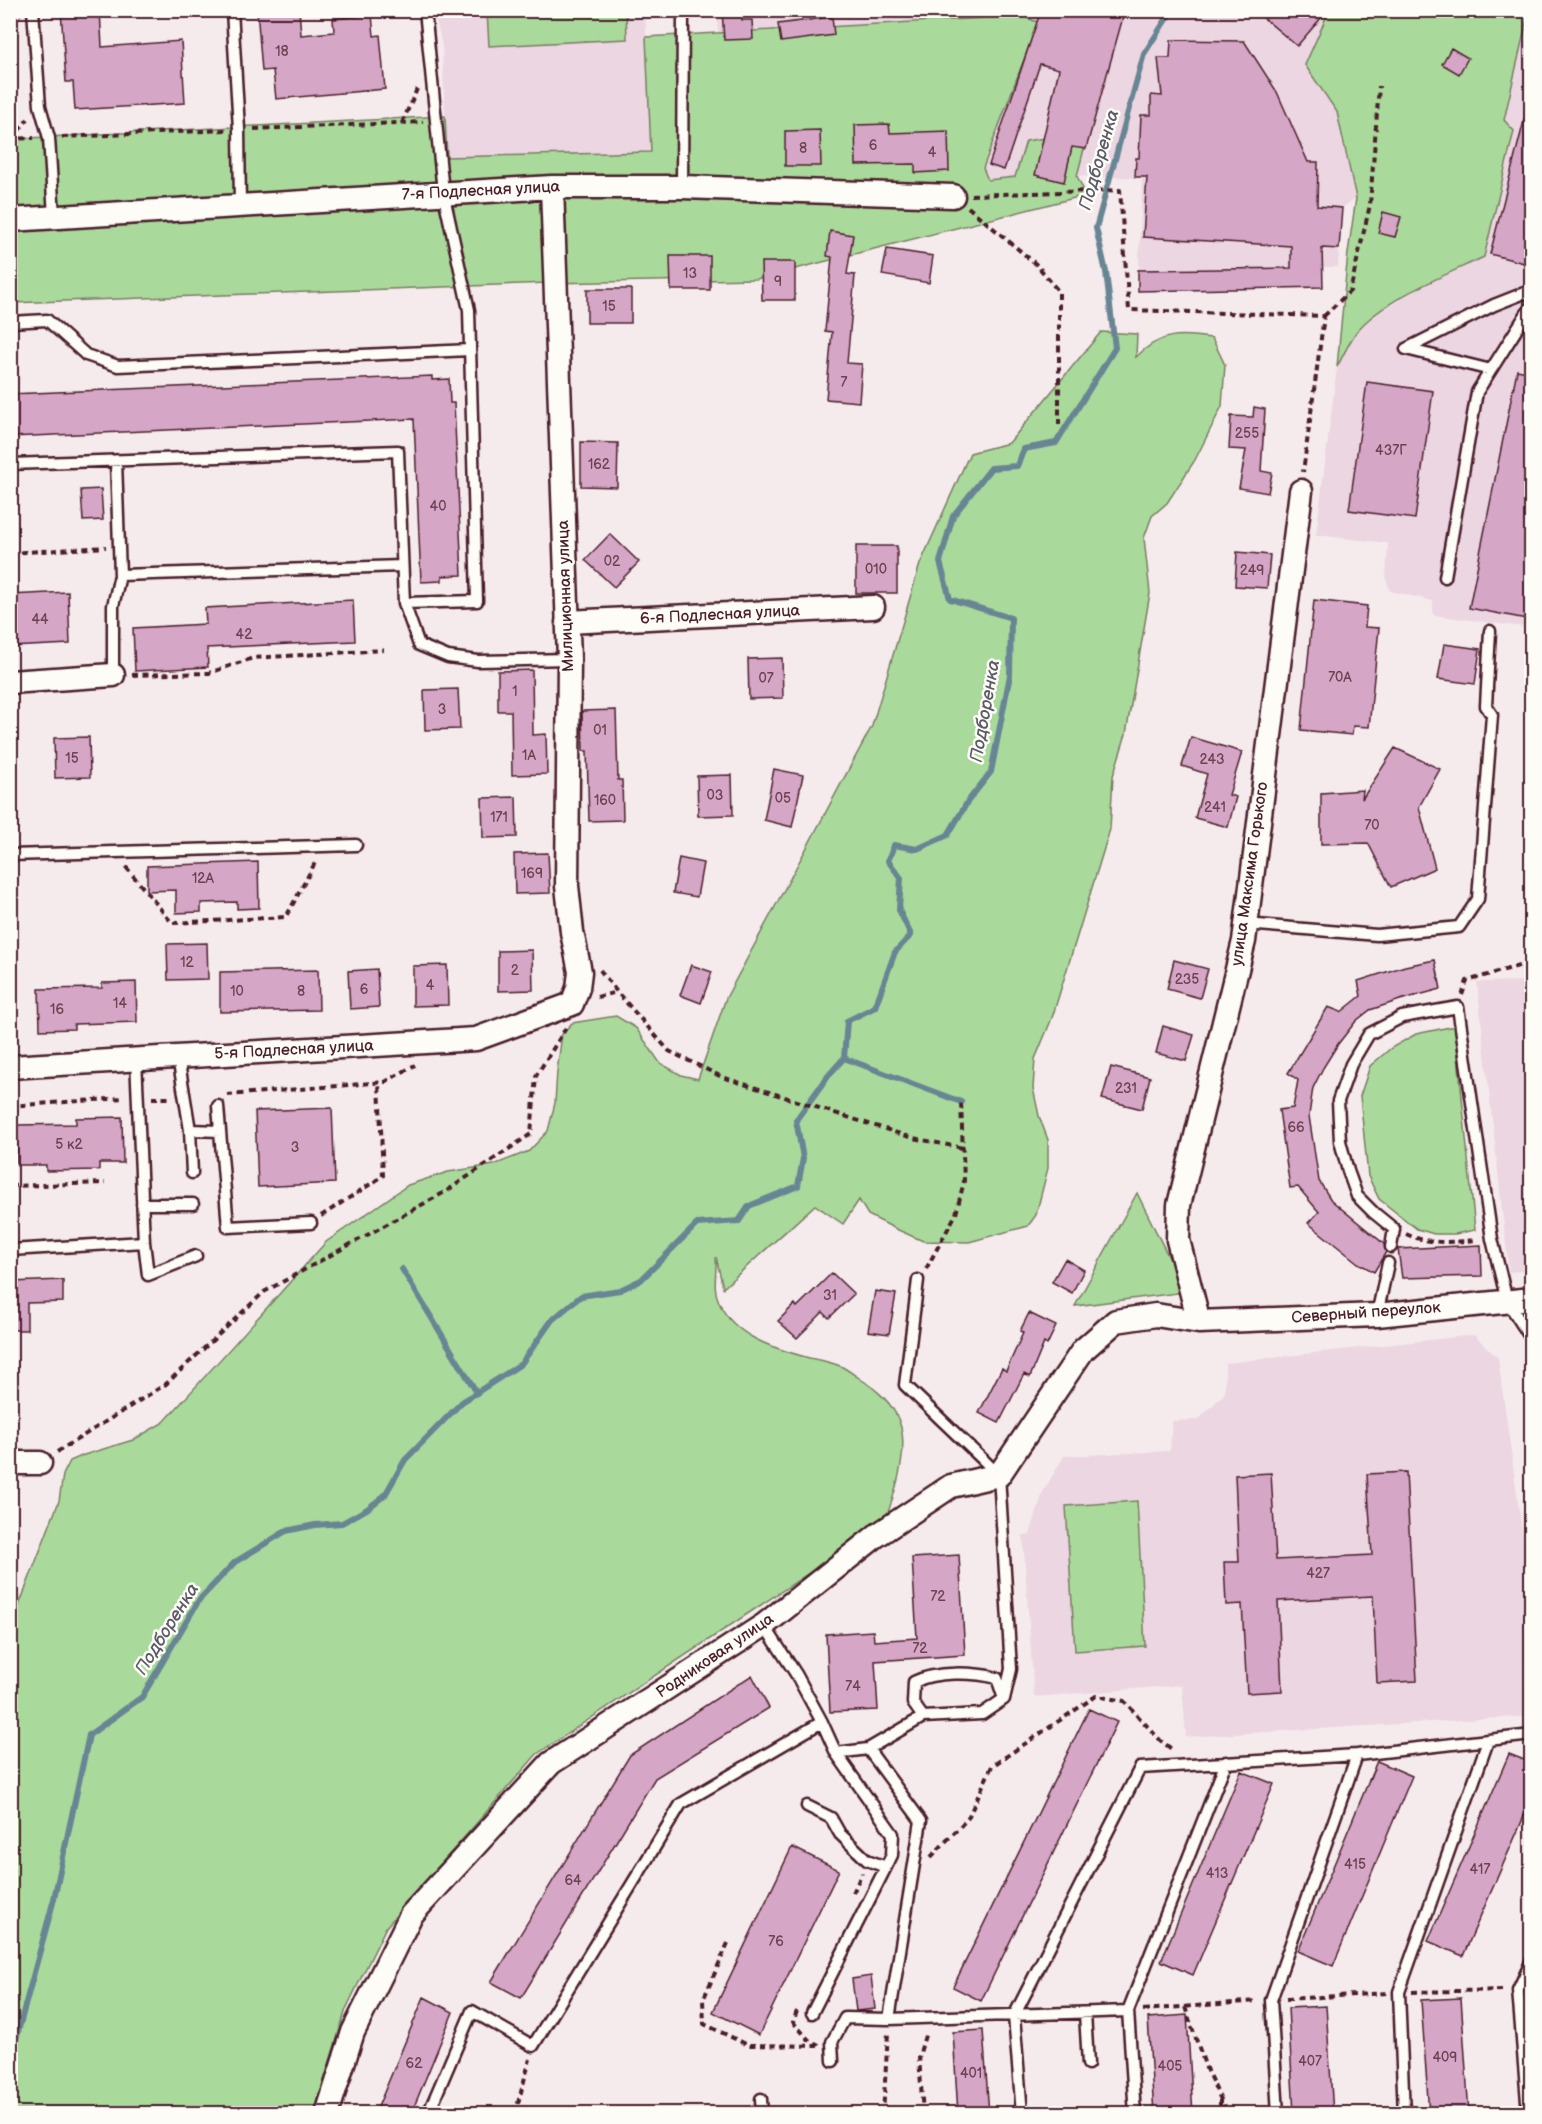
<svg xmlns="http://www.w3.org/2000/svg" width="1542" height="2124" font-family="'Balsamiq Sans',sans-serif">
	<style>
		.built { fill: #ebd6e1 }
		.green { fill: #a9da9b; stroke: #7a7c63; stroke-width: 1.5 }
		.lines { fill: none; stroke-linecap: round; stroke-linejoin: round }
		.stream { stroke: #678594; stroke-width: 6 }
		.building { fill: #d5a6c6; stroke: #4a1f2b; stroke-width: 1.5 }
		.service-casing { stroke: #4a1f2b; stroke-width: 15 }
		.minor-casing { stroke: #4a1f2b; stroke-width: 27 }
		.path { stroke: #4a1f2b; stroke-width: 4; stroke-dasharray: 6 4.5; stroke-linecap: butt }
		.service { stroke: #fdfcf7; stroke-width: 10 }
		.minor { stroke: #fdfcf7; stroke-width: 22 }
		.labels { text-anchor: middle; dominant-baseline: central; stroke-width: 5; stroke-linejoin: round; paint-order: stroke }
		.number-label { font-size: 14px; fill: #6d4152 }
		.street-label { font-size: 16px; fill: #4a1f2b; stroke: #fdfcf7 }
		.water-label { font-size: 18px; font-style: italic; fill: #5b5a68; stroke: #fdfcf7 }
	</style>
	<rect width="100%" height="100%" fill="#f5ebed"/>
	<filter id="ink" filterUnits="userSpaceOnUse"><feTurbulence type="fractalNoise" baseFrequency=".0167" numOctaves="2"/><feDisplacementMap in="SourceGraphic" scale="12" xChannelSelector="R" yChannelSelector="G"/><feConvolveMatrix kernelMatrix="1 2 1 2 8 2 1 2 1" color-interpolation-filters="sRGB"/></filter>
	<g filter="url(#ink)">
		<path class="built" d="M434,11H645L652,152L447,157L442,46Z
			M717,11H1328L1305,65L1337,112L1356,198L1342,208L1338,267H1323V287L1138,291L1142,178L1077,176L1026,141L1015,177L988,180L983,168L1038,22L1020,16L718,33Z
			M1528,11H1531V628L1433,615V601L1390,591L1386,578L1388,543L1316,535L1337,367L1357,331L1379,312L1425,285L1484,257L1514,131L1504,120Z
			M1531,981V1270L1509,1272L1477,982Z
			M1474,1335L1498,1358L1531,1595V1663L1524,1664L1525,1683H1531V1716L1186,1737L1182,1685L1034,1697L1023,1535H1030L1043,1492L1064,1456L1170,1451L1172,1421L1198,1420L1225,1393V1363Z"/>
		<path class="green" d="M487,11H626L627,39L489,46Z
			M1329,11H1529L1504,120L1514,131L1484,257C1446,275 1384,299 1357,331C1349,342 1343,356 1337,367L1348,253L1356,198L1337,112L1305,65Z
			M1020,16L1038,22L983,168L988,180L1015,177L1026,141L1045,138L1084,149L1077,176L1086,195L756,279L548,283L11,303L10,139L445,116L447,157L651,152L646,37Z
			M1101,332L1137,334L1136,357C1161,332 1178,334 1212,338L1225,365L1222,406L1195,460L1167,503L1152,516L1144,538L1150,593L1126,734L1113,776L1110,829L1052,1018L1035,1059L1033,1088L1039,1116L1048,1140V1168L1036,1215L1028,1226L969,1242L923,1241L896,1229L868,1215L859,1200L843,1224L815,1205L723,1288L716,1257C717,1272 712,1288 719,1302C733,1337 776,1349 809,1358C819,1360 831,1362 840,1366C847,1369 853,1374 859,1378C876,1389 892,1402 899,1421C910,1449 894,1497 884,1523L537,1754L386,1927L346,2009L314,2113H11L10,1629L59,1501L63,1475L70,1461L84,1455L133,1440L164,1422L326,1242L408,1185L448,1172L494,1165L529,1151L548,1131L555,1103L557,1072L562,1034L572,1023L616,1016L636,1028L660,1063L681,1075L698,1079L726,998L872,726L920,564L970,453L1009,443Z
			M1455,1026L1475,1230L1455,1234H1434L1417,1229L1379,1199L1368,1176L1360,1096L1370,1066L1391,1048L1416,1034Z
			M1137,1193L1186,1292L1075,1306Z
			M1137,1501L1145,1646L1075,1651L1066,1506Z"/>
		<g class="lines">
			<path class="stream" d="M844,1058L961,1102
				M402,1269L477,1393
				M10,2061L54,1899L89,1735L142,1697L199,1600L235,1562L286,1531L315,1525L342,1523L367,1509L385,1495L405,1460L462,1402L521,1364L552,1320L581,1296L620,1290L641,1280L697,1224L739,1221L749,1206L798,1186L803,1158L796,1120L828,1076L844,1058L847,1021L875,1007L895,952L911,935L899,910L901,878L888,861L894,845L917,849L948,835L968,801L991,772L1010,675L1011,618L950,599L940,562L953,516L991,468L1017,466L1024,449L1056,443L1115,348L1106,272L1096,228L1144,54L1172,10"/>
		</g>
		<path class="building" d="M61,10H100L102,47L181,41L185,103L75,110L73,82H66Z
			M257,10H299L301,35L334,32L333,19L372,15L374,36L380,35L385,89L276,99L273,70L262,71Z
			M722,10H741L742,20H752L753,39L724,40Z
			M1041,10H1125L1086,149L1072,147L1064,182L1035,175L1059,69L1040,64L1004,170L989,165Z
			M1254,10H1312L1321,18L1297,46Z
			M832,17L834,35L781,42L778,24Z
			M1171,40L1244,41L1277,92L1308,162H1318L1317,206L1342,208L1339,249L1322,248L1323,287L1138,291V270L1291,268V246L1143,237L1147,177H1135L1136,158H1139L1141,115H1151V95L1162,96L1158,58H1170Z
			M1451,48L1468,58L1459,74L1442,64Z
			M1526,113H1532V234L1524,263L1490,254Z
			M889,124L890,133L948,131L949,171L915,173V164L856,165L855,125Z
			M820,130L821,166H785V131Z
			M1383,212L1401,217L1395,237L1378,233Z
			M830,231L853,235L847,274L855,275L847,363L862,364L859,402L826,399L832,332L825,331L832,257L827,256Z
			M887,249L933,256L929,283L882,275Z
			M670,256H710V290H671Z
			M761,262H795V300H762Z
			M587,289H631V323H587Z
			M1517,370L1532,373V620L1469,608Z
			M432,376V380L449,379L450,403H454L462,575L442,576V581L421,582L414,419L10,437V394Z
			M1367,382L1433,391L1415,519L1349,510Z
			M1254,407L1265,409L1261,471L1272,473L1268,493L1239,488L1246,450L1229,449L1231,416L1253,417Z
			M581,442L618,443L617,487L581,486Z
			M101,489L103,520L83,521L81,490Z
			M610,534L639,562L614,587L585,560Z
			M856,546H897V593H856Z
			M1237,552L1270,555L1267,588L1235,586Z
			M68,592L70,644L10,647V595Z
			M353,600L355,641L207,648L208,667L135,671L133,628L206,624L205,608Z
			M1314,600L1367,606L1365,627L1379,628L1369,727L1353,726L1352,735L1301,730Z
			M1444,644L1480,649L1475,684L1438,679Z
			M782,658L783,698L749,699L748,659Z
			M532,670L533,735L546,734L547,774L512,775L511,711H498V671Z
			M458,689L460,729L425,730L424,690Z
			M616,710L618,780H622L623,820L589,821L587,751H583L582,711Z
			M89,737L90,777L55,778L54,738Z
			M1191,737L1242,752L1229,795L1236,797L1228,827L1195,818L1207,774L1182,766Z
			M1395,748L1440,769L1419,807L1435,868L1391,887L1368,843L1321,844V793L1363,790L1362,799Z
			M774,769L803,775L792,827L764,820Z
			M732,775L733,815L698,816L697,776Z
			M516,797L517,837L483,838L482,798Z
			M548,853L550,893L515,894L514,854Z
			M679,858L703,863L697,897L673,893Z
			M258,862L259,908L237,909V902L201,903V912L176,913V890L147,891V866Z
			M207,943L208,979L168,980L167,944Z
			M532,950L533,990L498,991V951Z
			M1174,960L1208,969L1200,998L1167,989Z
			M1435,960L1441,989L1400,1000L1370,1010L1356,1021L1338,1044L1323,1068L1313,1088L1311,1101L1309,1116L1319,1181L1331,1200L1384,1244L1386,1252L1374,1272L1358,1263L1308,1223L1319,1212L1298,1187L1290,1188L1279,1110L1293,1108L1298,1080L1288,1073L1328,1007L1341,1012L1361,996L1358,981L1405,966Z
			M447,965L448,1005L413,1006V966Z
			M691,965L712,972L701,1003L680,995Z
			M377,969L379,1007L350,1009L348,971Z
			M318,970L319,1010L220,1012V972Z
			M136,982L137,1022L74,1024V1029L40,1030L39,989L102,988V983Z
			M1163,1026L1194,1035L1186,1061L1156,1053Z
			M1111,1067L1150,1077L1142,1109L1102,1099Z
			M332,1108L335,1183L258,1187L255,1111Z
			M122,1117L123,1163H99V1170L46,1171V1165H17L16,1125L76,1124V1118Z
			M1481,1245L1482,1276L1402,1278L1398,1249Z
			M1065,1259L1084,1270L1072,1293L1052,1282Z
			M832,1273L854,1294L829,1318L823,1312L797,1338L778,1321L795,1304L797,1307Z
			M63,1280V1302L27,1303V1330H10V1282Z
			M875,1291L896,1294L889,1334L868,1331Z
			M1029,1313L1056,1326L1047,1345L1044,1343L1030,1377L1024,1374L999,1423L979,1413L1002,1368L1006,1371L1023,1333L1020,1331Z
			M1406,1472L1417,1681L1377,1683L1373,1596L1278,1601L1282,1691L1247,1693L1242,1604L1226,1605L1224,1562H1239L1235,1475L1271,1473L1276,1560L1372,1555L1367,1474Z
			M959,1555L965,1655L875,1661L878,1710L830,1712L826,1634L873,1631L874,1641L917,1638L912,1558Z
			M752,1675L769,1708L655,1778L521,1998L491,1982L630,1755Z
			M1089,1709L1117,1722L981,2001L953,1987Z
			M1509,1754L1532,1763V1798L1463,1956L1428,1941Z
			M1377,1761L1412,1776L1333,1966L1298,1951Z
			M1241,1771L1274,1784L1193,1975L1161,1961Z
			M792,1847L839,1870L759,2035L713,2012Z
			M871,1976L875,2009L856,2011L852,1979Z
			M424,1997L453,2012L411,2114H375Z
			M1461,1998L1469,2114H1429L1421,2000Z
			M1326,2006L1333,2114H1294L1288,2008Z
			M1187,2015L1193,2114H1154L1148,2018Z
			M983,2030L989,2114H958L953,2032Z"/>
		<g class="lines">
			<defs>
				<path id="service" d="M33,10L40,106L49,138L54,216
					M232,10L239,129L240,206
					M682,187L683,10
					M10,322L47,320L86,355L118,366L470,350
					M1491,370L1406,349L1494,305L1532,290
					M116,461L120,575L402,566
					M10,464L398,451L404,603L419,645L448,657L478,661L569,659
					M1445,577L1477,392L1532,305
					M404,603L477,601L469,310L443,192L425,10
					M113,675V606L120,575
					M10,855L356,845
					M1246,924L1377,935L1459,927L1478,899L1492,715L1486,706L1490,631
					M178,1057L190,1130L220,1131L228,1227L311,1223
					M136,1059L144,1242L148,1275L196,1256
					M218,1106L220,1131
					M190,1130L192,1173
					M142,1204H193
					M1391,1247L1394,1229L1373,1212L1357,1196L1348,1171L1340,1141L1338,1101L1351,1064L1369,1034L1402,1017L1458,1007L1492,1239L1507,1301L1532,1340
					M10,1250L144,1242
					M918,1280L905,1385L999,1475L1011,1669L1004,1699L982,1714L923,1717L913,1703L914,1682C935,1671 973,1672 997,1678L1004,1699
					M1377,1315L1388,1263
					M868,1749L921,1821L889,2019L1128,2011
					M836,1753L868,1749L923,1717
					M807,1806L831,1818L840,1834L867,1860L886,1867
					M812,2013L892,1855L893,1834L836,1753L822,1722
					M1085,2013L1088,2064
					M833,2061L832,2042L845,2018L889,2019
					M761,2099L762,2114
					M428,2114L472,2011L533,2046L681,1804L822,1722L796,1674L764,1625
					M1022,2114L1014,2016L1140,1768L1357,1755L1532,1735
					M1135,2114L1128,2011L1226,1762
					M1278,2114L1271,2000L1357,1755
					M1404,2114L1399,1992L1488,1741
					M1528,2114L1518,1990L1532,1960"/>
				<path id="minor" d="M10,220L552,187H682L953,196
					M567,622L873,607
					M10,682L113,675
					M10,1067L476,1039L572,1004L578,988L580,972L572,932L567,886L569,659L552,187
					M1199,1322L1178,1240L1179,1205L1244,941L1301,491
					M10,1463H40
					M327,2114L353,2032L411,1915L551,1763L764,1625L876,1536L951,1486L999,1475L1083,1350L1116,1321L1156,1315L1199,1322L1377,1315L1532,1299"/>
			</defs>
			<use href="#service" class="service-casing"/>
			<use href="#minor" class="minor-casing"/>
			<path class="path" d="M10,12L20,17
				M402,123L417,89
				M10,129L11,139
				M254,129L423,122
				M62,137L226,130
				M10,139L34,138
				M12,139L28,119
				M971,195L1120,190L1129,310L1324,316L1303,472
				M968,207L1037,265L1059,292V425
				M1324,316L1350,291L1370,205L1379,86
				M10,553L106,547
				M132,675L209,673L253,658L384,650
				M126,867L172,923L286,917L316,861
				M600,970L617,992L669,1051L722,1077L913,1138L963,1148
				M1462,995L1467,981L1532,962
				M597,997L617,992
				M227,1095L385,1082L415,1065
				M152,1098H171
				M10,1106L123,1098
				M10,1125L18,1106
				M10,1186L105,1183
				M321,1216L383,1176L379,1083
				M1406,1234C1430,1245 1452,1242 1478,1240
				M926,1269L956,1214L964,1181L961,1102
				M57,1452L166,1384L264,1292L445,1192L531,1134L536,1076L566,1028
				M931,1857L968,1818L992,1766L1096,1696L1124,1701L1161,1741L1173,1750
				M853,1893L862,1873
				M728,1943L703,2000L704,2024L748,2045L818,2046
				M1412,1992L1504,1990
				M1286,1999L1387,1993
				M1185,2007L1207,2071L1228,2114
				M1143,2010L1258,2001
				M797,2011L793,2022L809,2040L819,2045
				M1220,2100V2114
				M515,2114L530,2059
				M883,2114L888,2033
				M923,2114L919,2056L926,2032"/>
			<use href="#service" class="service"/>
			<use href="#minor" class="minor"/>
		</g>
	</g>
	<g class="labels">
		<g class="number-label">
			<text x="282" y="51">18</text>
			<text x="873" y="145">6</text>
			<text x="803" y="148">8</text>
			<text x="932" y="152">4</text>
			<text x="690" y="273">13</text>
			<text x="778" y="281">9</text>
			<text x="609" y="306">15</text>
			<text x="844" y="382">7</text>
			<text x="1247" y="433">255</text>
			<text x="1391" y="450">437Г</text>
			<text x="599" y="464">162</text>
			<text x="438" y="506">40</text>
			<text x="612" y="561">02</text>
			<text x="876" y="569">010</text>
			<text x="1252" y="570">249</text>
			<text x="40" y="619">44</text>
			<text x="244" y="634">42</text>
			<text x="1340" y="677">70А</text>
			<text x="766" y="678">07</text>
			<text x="515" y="691">1</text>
			<text x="442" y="709">3</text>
			<text x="600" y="730">01</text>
			<text x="529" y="755">1А</text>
			<text x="72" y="758">15</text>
			<text x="1212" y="759">243</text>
			<text x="715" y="795">03</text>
			<text x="783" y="798">05</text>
			<text x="605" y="800">160</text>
			<text x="1215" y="807">241</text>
			<text x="499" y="817">171</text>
			<text x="1372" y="825">70</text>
			<text x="532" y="873">169</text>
			<text x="203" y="878">12А</text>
			<text x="187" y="962">12</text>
			<text x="515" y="970">2</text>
			<text x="1187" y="979">235</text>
			<text x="430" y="985">4</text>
			<text x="364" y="989">6</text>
			<text x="237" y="991">10</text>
			<text x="301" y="991">8</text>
			<text x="120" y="1003">14</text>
			<text x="57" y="1009">16</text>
			<text x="1126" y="1088">231</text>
			<text x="1296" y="1127">66</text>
			<text x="69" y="1144">5 к2</text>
			<text x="295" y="1147">3</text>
			<text x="830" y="1295">31</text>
			<text x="1318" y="1573">427</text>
			<text x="938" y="1596">72</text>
			<text x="920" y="1648">72</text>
			<text x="853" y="1686">74</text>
			<text x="1355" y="1864">415</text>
			<text x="1480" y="1869">417</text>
			<text x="1217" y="1873">413</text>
			<text x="573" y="1880">64</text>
			<text x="776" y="1941">76</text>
			<text x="1445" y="2057">409</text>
			<text x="1310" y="2061">407</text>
			<text x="414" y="2063">62</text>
			<text x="1170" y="2066">405</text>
			<text x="971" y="2073">401</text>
		</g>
		<g class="street-label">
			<text transform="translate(481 191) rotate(-3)">7-я Подлесная улица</text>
			<text transform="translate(566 596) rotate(-92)">Милиционная улица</text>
			<text transform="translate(720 615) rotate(-3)">6-я Подлесная улица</text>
			<text transform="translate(1250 874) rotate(-82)">улица Максима Горького</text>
			<text transform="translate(294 1050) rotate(-3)">5-я Подлесная улица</text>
			<text transform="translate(1366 1313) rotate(-4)">Северный переулок</text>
			<text transform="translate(715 1656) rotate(-34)">Родниковая улица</text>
		</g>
		<g class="water-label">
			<text transform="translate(1099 160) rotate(-74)">Подборенка</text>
			<text transform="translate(985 711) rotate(-80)">Подборенка</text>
			<text transform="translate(167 1629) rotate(-58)">Подборенка</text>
		</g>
	</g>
	<rect width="1542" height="2124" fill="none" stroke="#fdfcf7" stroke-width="36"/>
	<rect x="18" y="18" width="1506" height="2088" fill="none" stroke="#4a1f2b" stroke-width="2" filter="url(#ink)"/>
</svg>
